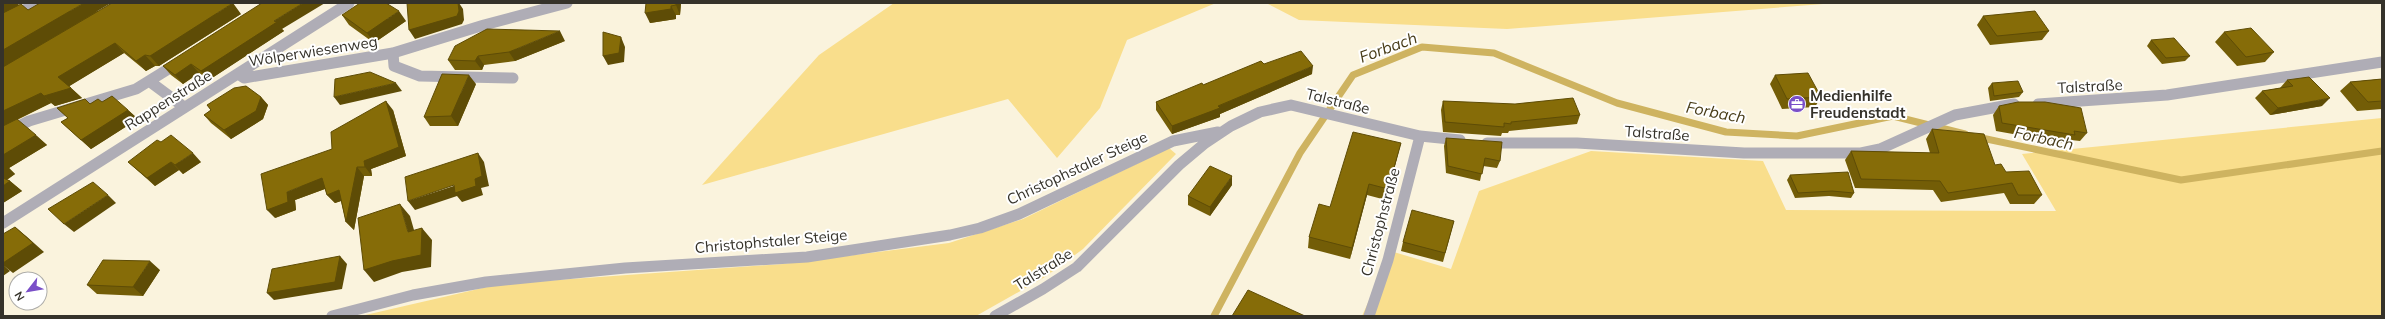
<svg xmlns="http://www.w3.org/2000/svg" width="2385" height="319" font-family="Mulish,sans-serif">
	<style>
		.green { fill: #f9de8c }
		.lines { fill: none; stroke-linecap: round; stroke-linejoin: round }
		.stream { stroke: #ceb360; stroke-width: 7 }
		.minor { stroke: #afadb6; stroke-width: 11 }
		.wall { fill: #735d07 }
		.shaded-wall { fill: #5e4c06 }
		.building { fill: #866c08; stroke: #5e4c06 }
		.labels { text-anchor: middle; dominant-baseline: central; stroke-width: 4; stroke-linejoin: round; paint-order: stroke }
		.street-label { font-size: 15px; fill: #35322a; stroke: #fff }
		.poi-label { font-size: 15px; font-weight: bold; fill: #35322a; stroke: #fff; text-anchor: start }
		.water-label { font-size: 16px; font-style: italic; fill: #483c18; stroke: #fff }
	</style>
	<rect width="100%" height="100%" fill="#faf3dd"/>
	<path class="green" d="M894,3H1216L1127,40L1100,108L1057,158L1008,99L702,185L819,55Z
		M1266,3H1836L1507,29L1299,20Z
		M2382,118V316H1362L1380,276L1387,250L1451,269L1479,191L1591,151L1763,161L1786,210L2056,211L2022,154Z
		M1169,148L1176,154L1083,249L1045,277L976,316H361L500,284L783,264L949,243L1023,219Z"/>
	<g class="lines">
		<path class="stream" d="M1977,137L2181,180L2382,151
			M1214,316L1300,153L1353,75L1422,47L1494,53L1617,103L1726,132L1797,136L1893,116L1965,134"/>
		<path class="minor" d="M3,22L37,3
			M393,53L394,66L420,76L513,78
			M238,74L244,78L393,53L484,25L567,3
			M149,81L184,107
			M2038,104L2167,95L2382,62
			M3,134L29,121L136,89L178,63
			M1487,143H1577L1744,153H1861L1880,149L1955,115L2014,104
			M3,223L349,3
			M332,316L413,295L486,282L625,268L807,257L950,235L980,228L1019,214L1173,141L1218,132
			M995,316L1043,289L1077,267L1179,165L1204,144L1231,126L1260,112L1291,105L1420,136L1460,140
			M1369,316L1388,260L1420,136"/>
	</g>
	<path class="wall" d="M3,3L19,5L28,10L241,14L159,66H155L146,71L124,53L69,86L82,98L55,106L51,103L17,120L47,145L9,168L15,174L7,180L10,181L22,191L3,203Z
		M646,3H681L680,15H676V19L650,23Z
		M342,15L406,21L374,43L349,25Z
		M1983,16L2049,31L2042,40L1990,45L1977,25Z
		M282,29L284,31L209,80L199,73L183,84L171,75L163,66Z
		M2224,32L2274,52L2265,62L2237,66L2215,42Z
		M2151,40L2190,56L2185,61L2162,64L2147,46Z
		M565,41L515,61L484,65L482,70H455L448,60Z
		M1264,64L1312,74L1220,114V117L1172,134L1156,110V102Z
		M1775,75L1821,97L1815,107L1782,109L1770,84Z
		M2382,79V109L2357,111L2340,91L2350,82Z
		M2287,80L2322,106L2270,115L2255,98L2262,91L2280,88Z
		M1992,83L2023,92L2019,97L1990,101L1988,88Z
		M476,84L458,126H430L424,117Z
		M261,97L268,105L263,119L231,139L211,123L204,115L211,110L207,105Z
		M1443,101L1580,115L1577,124L1509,131L1508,133H1502L1501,136L1443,132L1441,110Z
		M102,102L128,110L138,119L91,149L61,122L68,118L57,108Z
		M1999,106L2087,133L2080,141L2071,140L2068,144L1996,131L1993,115Z
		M393,110L406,156L371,169L372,176H364L354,230L346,222L341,201L335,203L327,195L325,189L295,200L296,210L275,218L332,149Z
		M1932,129L1995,165L2042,195L2034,204H2010L2004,193L1941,202L1933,190L1855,188L1845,160L1851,151L1930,153L1926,139Z
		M1446,138L1500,161L1497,168L1483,166L1480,181L1446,173L1444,146Z
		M1401,143L1398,154L1386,200L1367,195L1350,259L1308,248L1309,237L1330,207Z
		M128,162H201L183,174L179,170L155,186Z
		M1790,175L1854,193L1851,198L1829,196L1795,198L1787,180Z
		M1232,185L1210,216L1188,205V196Z
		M1454,221L1443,262L1401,251L1403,242Z
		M160,270L143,296L97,294L87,285Z"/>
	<path class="shaded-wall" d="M3,3H17L19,5L3,15Z
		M84,3H111L3,67V50Z
		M233,3L241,14L159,66L150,56Z
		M303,3H325L282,29L284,31L209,80L201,71L274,21Z
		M458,3H459L463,9L464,20L462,24L415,39L409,30Z
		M676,3H681L680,15L676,5Z
		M671,6L676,15V19L650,23L645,13Z
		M399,11L406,21L374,43L367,33Z
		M560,31L565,41L515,61L509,52Z
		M621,37L625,47L624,62L608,65L603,56Z
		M115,43L124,53L68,87L58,77Z
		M145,55L155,66L146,71L136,61Z
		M478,56L484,65L482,70L475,61Z
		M191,64L199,73L183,84L175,75Z
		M1313,66L1312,74L1220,114V117L1172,134V126Z
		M469,75L476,84L458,126L451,116Z
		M396,83L402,91L340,105L334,97Z
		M71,88L82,98L55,106L44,96Z
		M41,93L51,103L3,126V111Z
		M261,97L268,105L263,119L231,139L224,130Z
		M2330,98L2322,106L2270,115L2278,108Z
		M386,101L393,110L406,156L371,169L372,176L365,167L364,161Z
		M128,110L138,119L91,149L81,140Z
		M36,135L47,145L9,168L15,174L3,182V155Z
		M1401,143L1398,154L1386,200L1388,189Z
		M193,153L201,162L183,174L175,165Z
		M478,153L484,162L489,186L481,188L483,195L462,202L457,196L415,210L408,201L475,179Z
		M171,162L179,170L155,186L147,178Z
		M357,167L364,176L354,230L346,222Z
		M1232,176V185L1210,216V207Z
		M322,178L330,187L295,200L296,210L275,218L267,210L287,192Z
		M10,181L22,191L3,203V186Z
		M1369,184L1367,195L1350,259L1352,248Z
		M339,190L347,199L335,203L327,195Z
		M108,195L116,203L74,232L64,224Z
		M400,204L410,216L418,244L408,232Z
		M15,227L26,236L44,252L13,273L3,265V263Z
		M422,228L432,240L431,267L402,272L374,282L364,270Z
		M340,256L347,264L342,289L274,300L267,293Z
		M150,261L160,270L143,296L133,287Z
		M3,265L10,271L3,276Z"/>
	<path class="building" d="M40,3H84L3,50V13L21,4L28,10Z
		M112,3H233L150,56L145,55L136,61L115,43L58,77L71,88L44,96L41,93L3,111V67Z
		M262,3H303L274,21L277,22L201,71L191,64L175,75L163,66Z
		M360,3H386L399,11L367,33L342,15Z
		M407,3H458L459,11L457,16L409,30Z
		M646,3H676V5L671,6V9L645,13Z
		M2035,11L2049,31L1997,36L1983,16Z
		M2251,28L2274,52L2246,57L2224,32Z
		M487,29L560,31L509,52L478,56L475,61L448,60L455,46Z
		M603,32L621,37L619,53L603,56Z
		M2174,38L2190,56L2166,58L2151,40Z
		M1301,51L1313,66L1218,106L1220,108L1172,126L1156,102L1202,83L1203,85L1261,61L1264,64Z
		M370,72L396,83L334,97L335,79Z
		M1808,73L1821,97L1787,99L1775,75Z
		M442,74L469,75L451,116L424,117Z
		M2309,77L2330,98L2278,108L2262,91L2293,86L2287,80Z
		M2382,79V101L2368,102L2350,82Z
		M2018,81L2023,92L1994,96L1992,83Z
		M246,86L261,97L256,111L224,130L204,115L211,110L207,105L234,88Z
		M112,96L128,110L81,140L61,122L68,118L57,108L85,99L90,104L98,99L102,102Z
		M1573,98L1580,115L1511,122V124L1504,123V127L1445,122L1443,101L1515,104Z
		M386,101L399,147L364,161L365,167H357L346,222L339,190L327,195L322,178L287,192L288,202L267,210L261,174L332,149L331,132Z
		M2018,102H2045L2081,108L2087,133L2074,131L2075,135L2002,123L1999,106Z
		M17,119L36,135L3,155V126Z
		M1932,129L1984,134L1995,165L2001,164L2006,172L2029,171L2042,195H2018L2012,183L1948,193L1940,181L1861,179L1851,151L1939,153Z
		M1353,132L1401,143L1388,189L1369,184L1352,248L1309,237L1319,204L1330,207Z
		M171,135L193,153L175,165L171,162L147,178L128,162L157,140L161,142Z
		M1446,138L1502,142L1500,161L1485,158L1482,174L1448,166Z
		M478,153L482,176L475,179L476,186L455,193L454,185L408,201L405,177Z
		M1210,166L1232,176L1210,207L1188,196Z
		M1848,172L1854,193L1832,191L1798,193L1790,175Z
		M3,178L10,181L3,186Z
		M93,182L108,195L64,224L48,209Z
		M400,204L408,232L422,228L421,255L392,261L364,270L358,218Z
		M1412,210L1454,221L1445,253L1403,242Z
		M15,227L33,243L3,263V234Z
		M340,256L335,282L267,293L272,269Z
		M103,260L150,261L133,287L87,285Z
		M1248,290L1305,316H1232Z"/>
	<defs>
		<symbol id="office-disc" viewBox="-11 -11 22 22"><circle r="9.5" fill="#7a4fc8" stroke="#fff"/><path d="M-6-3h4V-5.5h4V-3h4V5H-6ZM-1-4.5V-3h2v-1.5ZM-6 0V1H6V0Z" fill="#fff"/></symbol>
	</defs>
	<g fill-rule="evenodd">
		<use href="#office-disc" x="1787" y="94" width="20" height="20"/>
	</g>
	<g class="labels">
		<g class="street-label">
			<text transform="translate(313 51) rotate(-9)">Wölperwiesenweg</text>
			<text transform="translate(2090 86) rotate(-3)">Talstraße</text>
			<text transform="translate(168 100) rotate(-32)">Rappenstraße</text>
			<text transform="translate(1338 101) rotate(14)">Talstraße</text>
			<text transform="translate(1657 133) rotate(4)">Talstraße</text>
			<text transform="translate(1077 168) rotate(-25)">Christophstaler Steige</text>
			<text transform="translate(1380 222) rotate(-75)">Christophstraße</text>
			<text transform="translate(771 241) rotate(-5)">Christophstaler Steige</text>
			<text transform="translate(1043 269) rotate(-32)">Talstraße</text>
		</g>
		<g class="poi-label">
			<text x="1810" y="95">Medienhilfe<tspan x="1810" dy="17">Freudenstadt</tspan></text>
		</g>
		<g class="water-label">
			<text transform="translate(1388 47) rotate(-20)">Forbach</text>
			<text transform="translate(1716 112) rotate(11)">Forbach</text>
			<text transform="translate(2044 138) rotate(12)">Forbach</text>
		</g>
	</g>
	<rect width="2385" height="319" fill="none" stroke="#35322a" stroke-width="8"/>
	<g transform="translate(28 291) rotate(239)"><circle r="19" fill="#ffffff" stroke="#aeadaa"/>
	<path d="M0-3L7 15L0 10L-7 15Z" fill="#7a4fc8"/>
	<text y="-6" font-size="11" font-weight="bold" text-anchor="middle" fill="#35322a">N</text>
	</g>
</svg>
